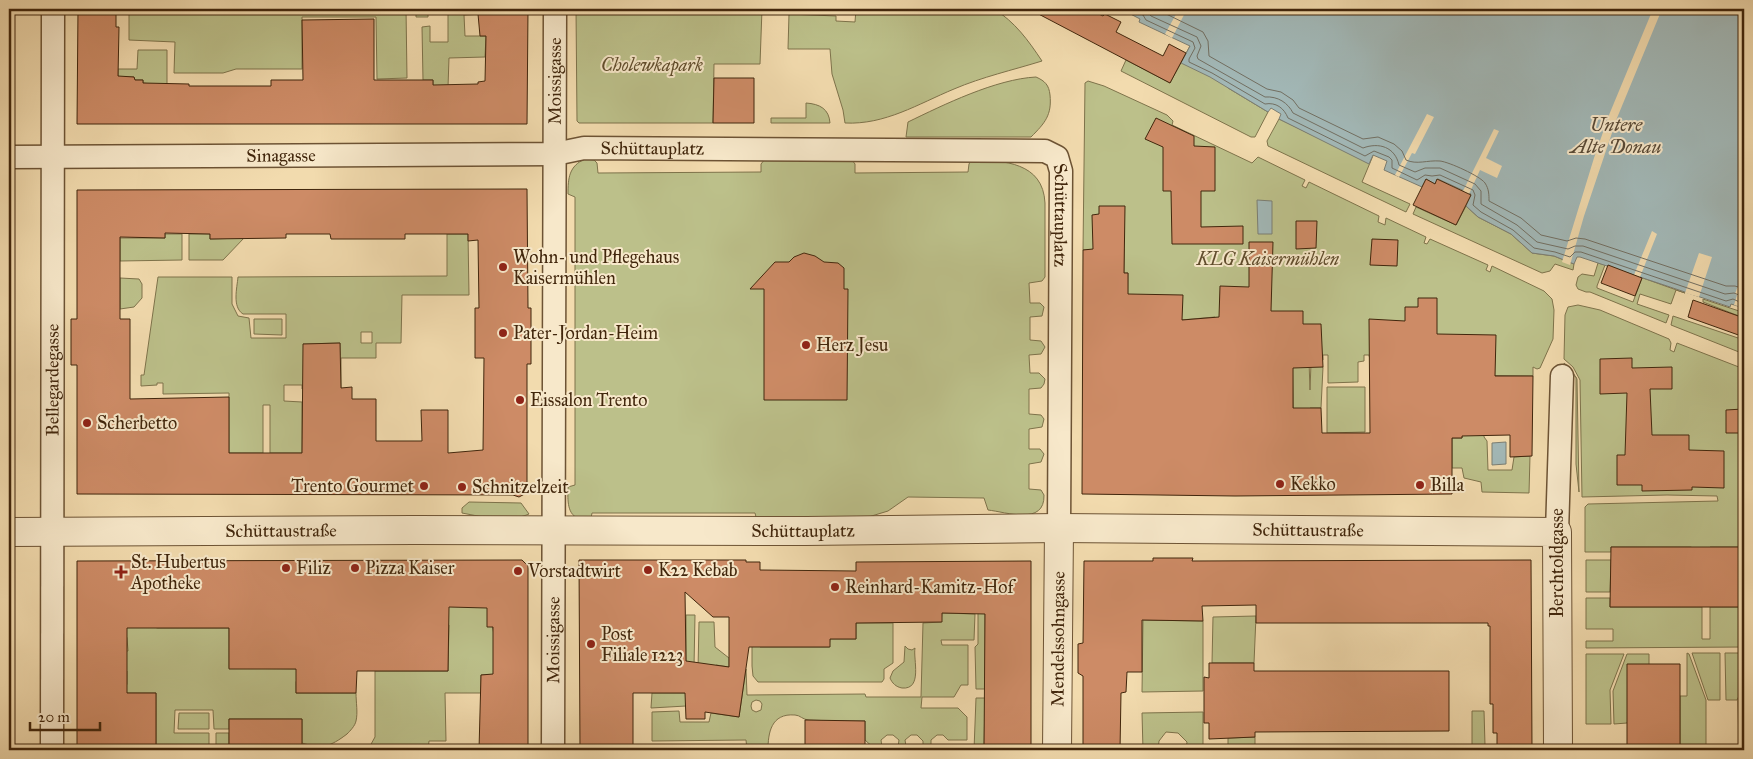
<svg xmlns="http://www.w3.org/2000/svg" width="1753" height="759" font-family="'IM FELL Great Primer',serif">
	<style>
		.green { fill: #bcc08a; stroke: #7e734b; fill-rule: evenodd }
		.water { fill: #a2b8b7; stroke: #7b7e73 }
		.pier { fill: #f2dbae }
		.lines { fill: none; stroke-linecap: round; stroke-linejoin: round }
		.shore { stroke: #726f62; stroke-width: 1 }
		.building { fill: #cd8b66; stroke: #41260c; fill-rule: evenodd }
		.minor-casing { stroke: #6d5334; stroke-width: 25 }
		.tertiary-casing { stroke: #6d5334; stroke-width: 30 }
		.minor { stroke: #f7e8ca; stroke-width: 22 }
		.tertiary { stroke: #f7e8ca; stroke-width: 28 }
		.poi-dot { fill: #8f2418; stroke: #f7e8ca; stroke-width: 2 }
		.labels { text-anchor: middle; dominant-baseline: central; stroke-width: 4; stroke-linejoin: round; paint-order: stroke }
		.park-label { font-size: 18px; font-style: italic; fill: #604c2c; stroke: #f7e8ca }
		.street-label { font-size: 18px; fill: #41260c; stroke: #f7e8ca }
		.poi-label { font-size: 18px; fill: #41260c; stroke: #f7e8ca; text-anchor: start }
		.water-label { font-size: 19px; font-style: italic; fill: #594a37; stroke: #f7e8ca }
	</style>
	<rect width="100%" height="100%" fill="#f2dbae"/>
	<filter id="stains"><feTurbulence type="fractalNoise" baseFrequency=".004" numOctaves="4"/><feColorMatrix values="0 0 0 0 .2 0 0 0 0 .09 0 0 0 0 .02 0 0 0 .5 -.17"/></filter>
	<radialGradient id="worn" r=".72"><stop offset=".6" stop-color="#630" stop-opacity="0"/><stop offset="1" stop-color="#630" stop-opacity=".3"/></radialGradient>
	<path class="green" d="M129,9H406L407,78L377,79L376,17H302V69H236L223,73H174L175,42L129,40Z
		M416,9H428V17H416Z
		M448,9H485V14L464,15L465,36H486L485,57L449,58L448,87L433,88V80H423L422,27L430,26V42H448Z
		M576,9H762L760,64H714L713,123H579L577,121Z
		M856,9H994C1015,22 1028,40 1042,61C1013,70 982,77 954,89C918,104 885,125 845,123L843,110L832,74L830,49H788L789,14L836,16V21L855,22Z
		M1190,46L1228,88L1268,112L1255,137H1251L1121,71L1126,60L1170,83Z
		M138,50H167V86L143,83V80H135L134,77H127L118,84V69H137Z
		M1036,77C1045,81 1049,85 1050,95C1052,115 1045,123 1031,137H906L908,122C943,105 996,79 1036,77Z
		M1088,81L1104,86L1167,115L1173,121L1172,125L1252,163L1258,157L1305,180L1302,186L1306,188L1309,182L1379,216L1378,222L1385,225L1386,218L1426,237L1424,243L1427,244L1430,239L1488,265L1486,270L1490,272L1492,266L1544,291L1552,299L1554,310L1553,339L1540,368L1537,369L1533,367V376L1452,375L1370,360L1369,355H1364V361L1358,362V382L1328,383V355H1323V360L1309,361L1310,390L1311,363L1323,367L1321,408H1310L1294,439L1292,338L1215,342V317L1170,321L1127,334L1128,273H1124V249L1083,250L1085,83Z
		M806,103C820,104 829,109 830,123H771V118H806Z
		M1279,119L1310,134L1377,146L1362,182L1410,204L1406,212L1268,146L1267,141Z
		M585,159L594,160L597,163L598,173L761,172V164L765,159L852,160L855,164V173L968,172L969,164L972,159C1004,161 1043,162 1045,203V277L1042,281L1029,283L1030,303H1040L1044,307L1042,316L1030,317V340L1041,341L1045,347L1041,354L1029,355L1030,373H1039L1045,379L1044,384L1041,388L1029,389V414L1041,415L1044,419L1042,427L1029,429V449H1040L1044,454L1041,462L1029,464V489L1041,490L1044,495C1045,526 1006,512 988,510L984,498L908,497L888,511L865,518L756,517L755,513H592L591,518C588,518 581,519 578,518C566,514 568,496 568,487L575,485V197L568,194C568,178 569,166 585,159Z
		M1466,206L1478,217L1511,234L1532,253L1554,256L1574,264L1573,270L1555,264L1550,271L1542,273L1413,214L1416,207L1456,225Z
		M165,234H182V260L120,261V238H165Z
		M189,234H210V239L244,238L223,260H189Z
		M447,234H468L469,295H402L401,343H376V358H341V388L302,389V385H284V401L302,402V453H270V405H263V453H229V393L163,394V383H157V385L141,386V375H144L158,277H232V304L238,316L249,318L251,338H286V314H243C232,307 237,288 238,277L447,276ZM361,332H372V343H361ZM340,343V355L303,344H304Z
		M1598,263L1605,265L1597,286V288L1633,302L1642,278L1640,277L1685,293L1676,290L1671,304L1640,294L1637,304L1669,315L1666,323L1590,292H1586L1578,289L1576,285L1578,277L1582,274L1594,276Z
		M120,278L139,279L142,284V298L134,307L120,309Z
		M1703,299L1739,311L1744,314V318L1703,302Z
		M1578,305L1600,310L1669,339L1671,343L1670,350L1674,352L1677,343L1744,369V547H1710V560L1691,547H1611V552H1585V507L1588,504L1718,501L1717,496L1667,495L1582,497L1580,380L1573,367L1564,359L1565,315L1568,307Z
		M1673,316L1744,340V354L1671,325Z
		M254,319H282V335L254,334Z
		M1564,363L1570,368L1577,379L1579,492L1576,464V377L1573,375H1566Z
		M1327,387H1365V432L1327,433Z
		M1463,401L1485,413L1484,437L1487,441L1488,470H1512L1514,457L1530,456L1529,493L1482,492L1481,482L1464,478L1462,468H1452V438H1462Z
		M469,502L521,503L529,514C508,523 483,517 462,513V508Z
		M1586,560H1611L1610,592H1586Z
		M1586,598H1610V607H1702V639H1710V607H1744V647L1586,648V641H1613V629H1586Z
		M113,601L157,628H229V601V668L302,669L296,682V693H356C356,702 358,713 356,721C355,726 350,731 347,734C330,747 322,749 302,743V719H229V729H214L213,710H175L174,733H209V750H156V693H123L127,684V671L122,670V651H128L127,638Z
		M427,606H487L504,674L481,675V693H445L446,741H429L428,750H365L370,746L375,737V671H448L449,625L428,626Z
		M752,607L760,647H829L830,639H856V623H893V663L884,669V679L882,682H758L753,676L752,666Z
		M942,613L975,614L974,640H941L942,645H968V685H961L954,697H922L921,708H958L967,717V740H948L943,735H937L931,740V746L935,750H920L923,747V741L917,735H911L905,740L906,746L909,750H895L898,747L899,740L893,735H887L881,740L882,747L885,750H876L865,740V721C846,721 828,721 809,720C803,720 800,715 795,715C771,713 768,733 768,750H747L746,740L652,741V712L679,711L680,722H709L711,713L739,717L746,669L747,695L865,694L866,697H921L923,623L941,622ZM756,700L760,701L762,704L761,710L756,712L752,710L751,706L752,702Z
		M978,613H985V689H976L975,647L978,644Z
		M686,615H695L694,667L686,706L651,708L652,693H686Z
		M1256,616L1254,663H1212L1213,617Z
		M1143,620L1203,621V691L1142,692Z
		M699,622H714L715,647L729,658V667L716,665L715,678L698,670Z
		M905,646L908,649L912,650L915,648C913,659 923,690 902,688C896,687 892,683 890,678L893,671L904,662Z
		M1687,653L1689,654L1706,700V750H1680V696H1687Z
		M1720,653V700H1708L1692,653Z
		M1725,653H1744V686L1737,700H1726Z
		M1586,654H1624L1610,690L1611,724H1586Z
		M1627,654H1649V664L1627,723L1614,724L1613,691Z
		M1744,689V750H1739L1738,700Z
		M976,698H985L984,750H974Z
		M1472,711H1484L1485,745H1497V750H1472Z
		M1203,712V750H1186L1187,742L1178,733L1166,732L1159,741L1158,750H1143L1142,713Z
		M179,713H209V729H178Z
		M216,733H229V750H216Z
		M1255,737V748L1248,750H1228V738Z"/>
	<path class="water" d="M1121,9H1744V313L1740,312L1741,307L1731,304L1730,307L1580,257H1577L1574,264L1554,256L1532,253L1511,234L1478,217L1466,206L1471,194L1438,179L1435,184L1426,179L1422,187L1384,170L1387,161L1373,155L1369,164L1279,119L1281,114L1271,108L1268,112L1210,77L1181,63L1190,46L1139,22L1140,19Z
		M1257,200L1272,201V234H1258Z
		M1506,442V464L1492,465V443Z"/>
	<path class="pier" d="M1179,9H1190L1197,12L1195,15L1186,11L1172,38L1165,34Z
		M1653,9H1662L1617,118L1584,216L1570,265L1562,262L1594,158L1609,115Z
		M1427,114L1434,117L1415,154L1412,153L1399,177L1395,175Z
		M1494,129L1499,131L1486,158L1502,166L1497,178L1480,170L1469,194L1463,191Z
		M1652,231L1657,234L1640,277L1634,275Z
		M1699,253L1712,257L1699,297L1685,293Z
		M1744,268V295L1743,297H1742L1738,306L1734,305L1737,295L1735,294Z"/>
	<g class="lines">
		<path class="shore" d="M1132,9L1143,15L1146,20L1193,42L1195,48L1189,59V62L1212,73L1265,104C1276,102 1284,108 1288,118L1365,156L1374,151L1389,157L1392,160V168L1417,180L1425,175L1432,176L1440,175L1473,190L1475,195L1473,205L1481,212L1513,230L1534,248L1555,252L1570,257L1575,252H1581L1726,301L1733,299L1744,304
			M1145,9L1151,16L1197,37L1201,46L1197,56L1198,59L1265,97C1278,96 1288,103 1293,113L1363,148C1379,142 1395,147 1399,165L1415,172L1425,168H1440L1475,184L1481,191V204L1517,225L1537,242L1568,249L1575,246H1583L1725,294L1734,293L1744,297
			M1156,9L1203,32L1208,41L1209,56L1267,89L1281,92L1293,100L1299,108L1363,139L1378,137L1394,144L1402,151L1406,160C1417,165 1427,160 1440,161C1449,162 1480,176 1485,183C1489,189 1489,195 1489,201L1521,218L1541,235L1567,241L1576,238L1585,239L1726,286H1735L1744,289"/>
	</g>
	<path class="building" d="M78,9H116V27H119L118,76L134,77L135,80H143V83L189,84V86H271V80H303L302,20L374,19V80H433V85L478,84V82L485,81L486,36H480L478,14H485V9H528L527,124H77Z
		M1029,9H1089L1103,16L1105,14L1121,22L1116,32L1163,56L1169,44L1186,53L1170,83Z
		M714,78H754V123H713Z
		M1156,118L1194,136V146L1215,147V191H1201V227L1243,226V244H1172L1171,191H1163V147L1145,139Z
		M1426,179L1435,184L1437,179L1471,195L1456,225L1413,205Z
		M527,189L528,308H531V364H527V482L532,490L519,497L513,495L77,494V365H71V319H77V190ZM165,233L210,234V239L286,238V234H330L331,239H405V234H468V241L478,240L479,308H475V358H484L483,450L448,453V410H421L422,441H376V399H352V387L341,388L340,343L303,344L302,453H229V397L130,399V319H120V237L165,238Z
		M1099,206H1125L1124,273H1128V294L1183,295L1182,320L1219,317L1220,286L1249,287V242H1273L1271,311H1303V324H1321L1323,367L1293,368V408H1321L1322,433H1370L1369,319L1405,321V307H1418V298H1437V334L1496,335L1495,376H1533L1532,456L1510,457V435L1462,436V438H1452V494L1235,496L1082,494L1083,250L1093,249L1092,215L1099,214Z
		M1296,221H1317L1316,248L1296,249Z
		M1372,239L1398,240L1397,266L1370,265Z
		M804,253L815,256L824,262L838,263L844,268V289H848L847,400H764V289H750L775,262H789L794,257Z
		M1608,265L1642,278L1635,296L1601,283Z
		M1693,300L1744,318V337L1688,317Z
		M1632,358V368L1672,367V389H1650L1652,435H1689V450L1724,451V488L1692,487V490L1642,491V485H1617V455H1625L1627,393L1600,394V359Z
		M1743,409L1744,433H1726V410Z
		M1611,547H1744V607H1610Z
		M1153,558H1193L1192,561L1531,560L1532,750H1497V733H1493V704H1490V626H1488V623H1256V605L1202,606L1203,621L1142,620V672H1127L1126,692L1121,693L1120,750H1083V676L1078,673V644L1083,643L1084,561H1153Z
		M522,560L528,566V750H479L481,675L493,674V627H487V608L449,607L448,671H357L356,693H296V669H229V628H127V693H156V750H77V561Z
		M579,560H746V562H760V570L856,571V562L1031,561V750H984L985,614L942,613V622L856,623V639H830V647H749L739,717L705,712V719H686L685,693H633V750H580ZM685,592L713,617H729V667L686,661Z
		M1209,663H1254V671H1449V731L1255,732V737L1209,739V723H1204V677L1209,678Z
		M1627,664H1680V750H1627Z
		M229,719H302V750H229Z
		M805,720L865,721V750H805Z"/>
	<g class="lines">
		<defs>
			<g id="minor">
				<path id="s1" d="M9,157L555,154L584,148C738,149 892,149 1045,151L1057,157L1061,171L1059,528"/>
				<path d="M1557,532L1562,376"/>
				<path id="s2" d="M52,750L53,9"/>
				<path id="s3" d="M553,750L555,9"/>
			</g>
			<g id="tertiary">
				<path id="s4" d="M9,532L414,530L806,531L1059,528L1557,532L1558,750"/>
				<path id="s5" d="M1057,750L1059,528"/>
			</g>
		</defs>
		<use href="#minor" class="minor-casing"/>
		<use href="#tertiary" class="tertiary-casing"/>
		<use href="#minor" class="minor"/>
		<use href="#tertiary" class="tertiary"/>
	</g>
	<g class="poi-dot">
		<circle cx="503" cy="267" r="5"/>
		<circle cx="503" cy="333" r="5"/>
		<circle cx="806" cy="345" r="5"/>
		<circle cx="520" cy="400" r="5"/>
		<circle cx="87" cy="423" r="5"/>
		<circle cx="1280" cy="484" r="5"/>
		<circle cx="1420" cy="485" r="5"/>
		<circle cx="424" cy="486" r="5"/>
		<circle cx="462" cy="487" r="5"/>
		<circle cx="286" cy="568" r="5"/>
		<circle cx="355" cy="568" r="5"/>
		<circle cx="648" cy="570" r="5"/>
		<circle cx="518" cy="571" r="5"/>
		<path d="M118.5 564.5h5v5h5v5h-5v5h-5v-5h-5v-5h5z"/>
		<circle cx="835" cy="587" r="5"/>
		<circle cx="591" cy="644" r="5"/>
	</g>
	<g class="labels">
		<g class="park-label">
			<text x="652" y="65">Cholewkapark</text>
			<text x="1268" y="259">KLG Kaisermühlen</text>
		</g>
		<g class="street-label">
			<text stroke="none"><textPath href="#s3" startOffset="669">Moissigasse</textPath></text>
			<text stroke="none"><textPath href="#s1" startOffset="644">Schüttauplatz</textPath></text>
			<text stroke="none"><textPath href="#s1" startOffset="272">Sinagasse</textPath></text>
			<text stroke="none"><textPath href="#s1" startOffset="1109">Schüttauplatz</textPath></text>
			<text stroke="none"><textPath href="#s2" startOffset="370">Bellegardegasse</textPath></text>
			<text stroke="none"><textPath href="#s4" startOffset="272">Schüttaustraße</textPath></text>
			<text stroke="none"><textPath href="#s4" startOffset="1299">Schüttaustraße</textPath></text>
			<text stroke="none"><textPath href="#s4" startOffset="794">Schüttauplatz</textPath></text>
			<text transform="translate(1557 563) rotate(-90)">Berchtoldgasse</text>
			<text stroke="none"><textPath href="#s5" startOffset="111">Mendelssohngasse</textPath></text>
			<text stroke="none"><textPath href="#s3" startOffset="110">Moissigasse</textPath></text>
		</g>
		<g class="poi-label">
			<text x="513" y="257">Wohn- und Pflegehaus<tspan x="513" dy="21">Kaisermühlen</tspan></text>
			<text x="513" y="333">Pater-Jordan-Heim</text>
			<text x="816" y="345">Herz Jesu</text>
			<text x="530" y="400">Eissalon Trento</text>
			<text x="97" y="423">Scherbetto</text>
			<text x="1290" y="484">Kekko</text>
			<text x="1430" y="485">Billa</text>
			<text x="414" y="486" text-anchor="end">Trento Gourmet</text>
			<text x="472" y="487">Schnitzelzeit</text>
			<text x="131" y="562">St. Hubertus<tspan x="131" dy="21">Apotheke</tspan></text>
			<text x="296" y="568">Filiz</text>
			<text x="365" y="568">Pizza Kaiser</text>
			<text x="658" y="570">K22 Kebab</text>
			<text x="528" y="571">Vorstadtwirt</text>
			<text x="845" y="587">Reinhard-Kamitz-Hof</text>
			<text x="601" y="634">Post<tspan x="601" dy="21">Filiale 1223</tspan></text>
		</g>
		<g class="water-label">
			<text x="1616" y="124">Untere<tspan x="1616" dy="22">Alte Donau</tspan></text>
		</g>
	</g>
	<rect width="1753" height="759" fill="none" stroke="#f2dbae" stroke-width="30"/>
	<rect x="10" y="10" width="1733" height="739" fill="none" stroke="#41260c" stroke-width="2.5"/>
	<rect x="15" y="15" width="1723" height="729" fill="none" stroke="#41260c"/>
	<path d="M30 722v8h70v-8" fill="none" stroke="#41260c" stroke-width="2.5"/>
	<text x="38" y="722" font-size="15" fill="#41260c" stroke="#f7e8ca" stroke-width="4" paint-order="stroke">20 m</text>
	<rect width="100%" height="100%" filter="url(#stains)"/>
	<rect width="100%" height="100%" fill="url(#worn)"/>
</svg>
